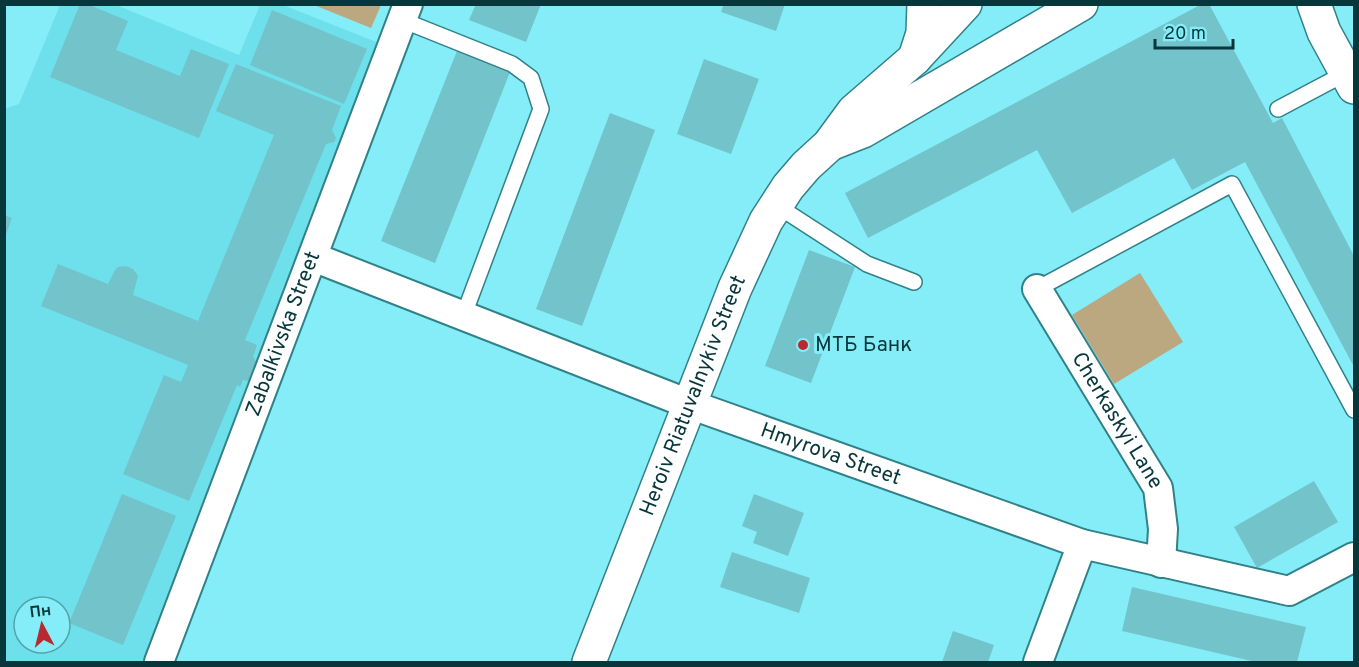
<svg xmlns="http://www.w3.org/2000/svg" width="1359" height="667" viewBox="0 0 1359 667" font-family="Overpass,sans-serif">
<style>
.built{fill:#6de0eb;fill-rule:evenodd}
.green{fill:#bba780}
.building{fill:#72c3ca}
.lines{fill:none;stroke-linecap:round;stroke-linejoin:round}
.service-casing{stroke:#308188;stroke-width:18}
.minor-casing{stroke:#308188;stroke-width:32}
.tertiary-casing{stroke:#308188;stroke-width:36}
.service{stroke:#fff;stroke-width:15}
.minor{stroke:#fff;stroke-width:28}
.tertiary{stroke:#fff;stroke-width:33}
.poi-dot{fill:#ba2932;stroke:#85edf7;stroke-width:2}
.labels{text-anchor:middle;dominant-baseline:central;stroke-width:6;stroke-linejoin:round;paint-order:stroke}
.street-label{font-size:21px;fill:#07373b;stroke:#85edf7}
.poi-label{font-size:21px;fill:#07373b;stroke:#85edf7;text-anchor:start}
</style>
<rect width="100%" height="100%" fill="#85edf7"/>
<path class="built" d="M60,5H116L239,55L260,5H283L379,43L143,662H5L4,109L19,104ZM24,607H60V643H24Z"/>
<g class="green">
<path d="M314,5H381L371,28Z"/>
<path d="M1140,273L1183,342L1114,384L1072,315Z"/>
</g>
<g class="building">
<path d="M80,4H87L128,21L116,50L180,76L191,49L229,64L199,138L50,77Z"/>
<path d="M476,4H541L526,42L469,20Z"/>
<path d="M724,4H785L776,31L721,12Z"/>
<path d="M1202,4H1209L1273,123L1282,118L1354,256V367L1245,162L1192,190L1174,158L1072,213L1037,150L868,238L845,193Z"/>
<path d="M272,10L367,49L344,104L250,65Z"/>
<path d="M457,51L510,72L435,263L381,241Z"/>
<path d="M704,59L759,79L731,154L677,134Z"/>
<path d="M236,64L341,106L332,130L336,138L334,142L326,144L245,340L257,345L253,357L259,366L254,378L248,381L243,380L240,387L237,385L189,501L123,474L164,375L181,382L188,365L41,306L58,264L108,284L115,270L118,267L126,266L133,269L138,276L133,295L198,321L274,135L216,111Z"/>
<path d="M610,113L655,130L582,326L536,309Z"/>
<path d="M4,215L12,218L5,237H4Z"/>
<path d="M809,250L855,267L811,383L765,366Z"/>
<path d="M1314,481L1338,522L1257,568L1234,527Z"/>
<path d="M122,494L176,516L123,645L69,623Z"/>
<path d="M754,494L804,513L788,556L753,543L757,532L742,526Z"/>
<path d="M732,552L810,578L799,613L720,587Z"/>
<path d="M1132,587L1306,627L1297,662H1256L1122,631Z"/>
<path d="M953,631L994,645L988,662H942Z"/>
</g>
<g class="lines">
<g class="service-casing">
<g id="service">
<path d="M402,20L512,64L531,78L541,109L463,317"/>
<path d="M1278,109L1346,73"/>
<path d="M776,205L867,264L914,282"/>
<path d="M1037,289L1232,184L1354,410"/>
</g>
</g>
<g class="minor-casing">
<g id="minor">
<path id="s1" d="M313,257L689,404L1082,544L1289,591L1354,557"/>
<path id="s2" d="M1037,289L1158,488L1163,529L1161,563"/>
<path id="s3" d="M159,662L408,4"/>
<path d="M1038,662L1082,544"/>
</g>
</g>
<g class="tertiary-casing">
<g id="tertiary">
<path d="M1314,4L1324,32L1354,87"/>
<path d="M915,58L923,33L924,4"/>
<path d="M830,144L863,131L1081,4"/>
<path id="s4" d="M589,662L735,288L766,221L788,187L806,166L829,145L854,111L914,59L965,4"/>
</g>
</g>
<use href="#service" class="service"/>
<use href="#minor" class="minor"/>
<use href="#tertiary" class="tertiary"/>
</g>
<circle class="poi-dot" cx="803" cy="345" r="6"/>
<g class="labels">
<g class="street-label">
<text stroke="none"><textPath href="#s3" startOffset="351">Zabalkivska Street</textPath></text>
<text stroke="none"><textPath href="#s4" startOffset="286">Heroiv Riatuvalnykiv Street</textPath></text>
<text stroke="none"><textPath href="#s2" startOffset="154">Cherkaskyi Lane</textPath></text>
<text stroke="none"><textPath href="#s1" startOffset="554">Hmyrova Street</textPath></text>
</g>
<g class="poi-label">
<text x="815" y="345">МТБ Банк</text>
</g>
</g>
<rect width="1359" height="667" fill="none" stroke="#07373b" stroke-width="12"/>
<g transform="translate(42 625) rotate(353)"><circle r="28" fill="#85edf7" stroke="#53a4ac" stroke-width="1.5"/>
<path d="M0-4.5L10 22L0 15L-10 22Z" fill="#ba2932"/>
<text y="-9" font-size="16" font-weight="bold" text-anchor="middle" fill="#07373b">Пн</text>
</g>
<path d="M1155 39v9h78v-9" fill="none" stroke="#07373b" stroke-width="3"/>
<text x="1164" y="39" font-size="18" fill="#07373b" stroke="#85edf7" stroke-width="4.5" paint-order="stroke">20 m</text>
</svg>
